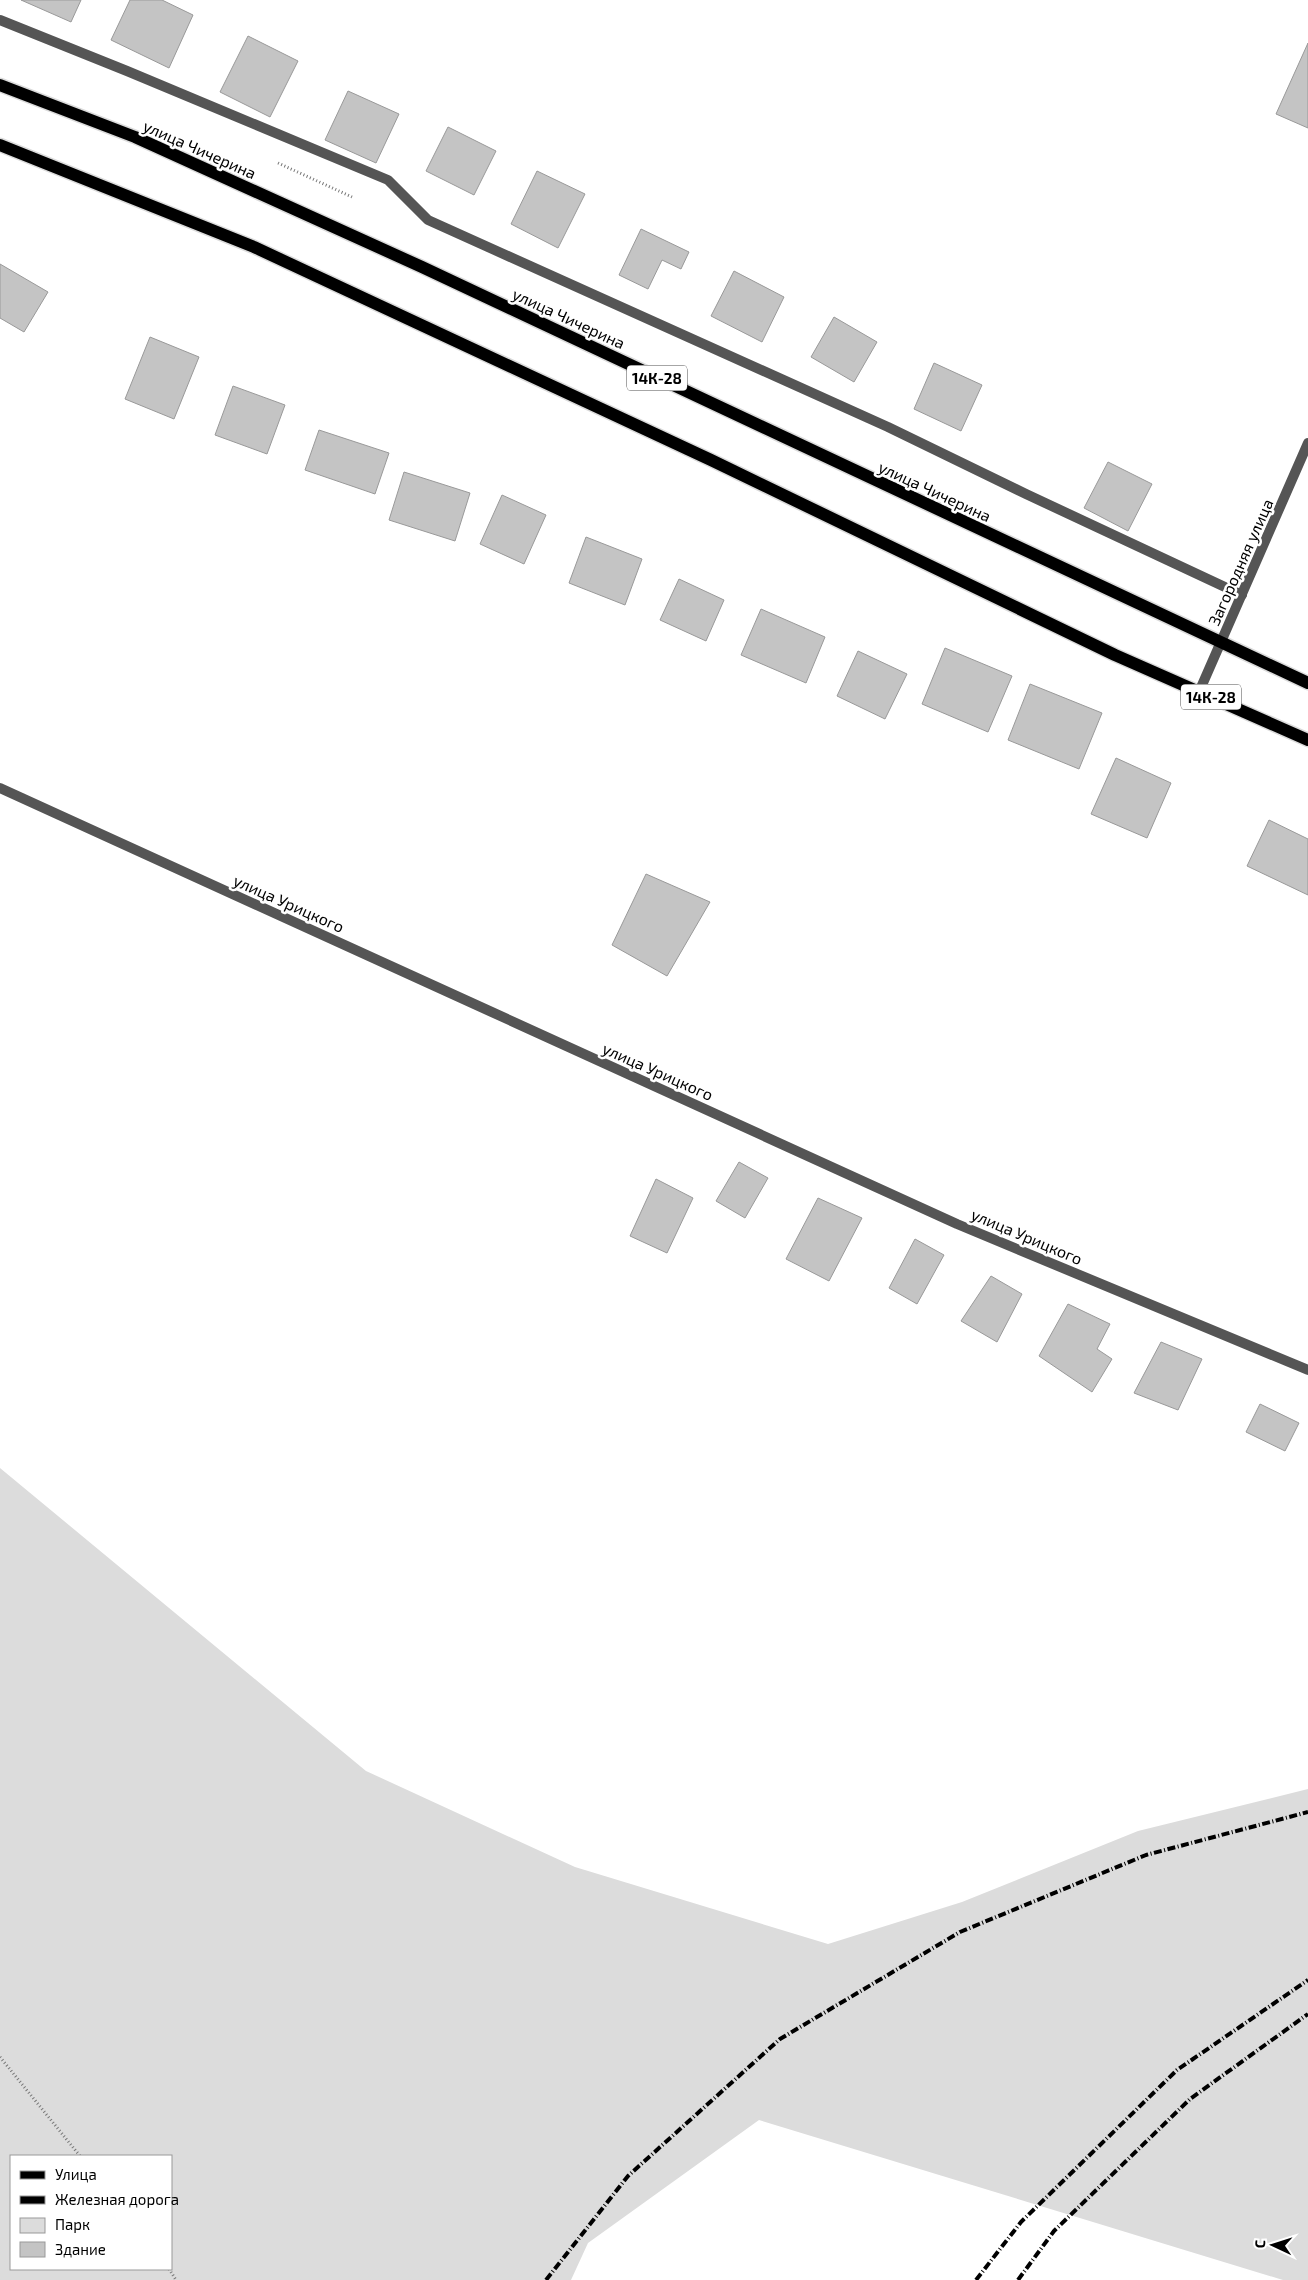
<svg xmlns="http://www.w3.org/2000/svg" width="1308" height="2280" viewBox="0 0 1308 2280" font-family="'Exo 2',sans-serif">
<style>
.green{fill:#dcdcdc;fill-rule:evenodd}
.building{fill:#c4c4c4;stroke:#999}
.lines{fill:none;stroke-linecap:round;stroke-linejoin:round}
.primary-casing{stroke:#dbdbdb;stroke-width:15}
.path{stroke:#777;stroke-width:3;stroke-dasharray:1 2.5;stroke-linecap:butt}
.street{stroke:#555;stroke-width:10}
.primary{stroke:#000;stroke-width:12}
.rail{stroke:#000;stroke-width:4;stroke-dasharray:8 2.5 1 2.5;stroke-linecap:butt}
.labels{text-anchor:middle;dominant-baseline:central;stroke-width:5;stroke-linejoin:round;paint-order:stroke}
.shield{fill:#fff;stroke:#4c4c4c;stroke-width:1}
.shield-label{font-size:15px;font-weight:bold;fill:#000}
.street-label{font-size:16px;fill:#000;stroke:#fff}
</style>
<rect width="100%" height="100%" fill="#fff"/>
<path class="green" d="M0,1468L366,1771L575,1867L828,1944L962,1902L1138,1831L1308,1789V2280H1283L759,2120L588,2243L571,2280H0ZM11,2156H171V2269H11Z"/>
<g class="building">
<path d="M21,0H81L71,22Z"/>
<path d="M130,0H162L193,15L169,68L111,40Z"/>
<path d="M248,36L298,61L270,117L220,92Z"/>
<path d="M1308,43V128L1276,114Z"/>
<path d="M348,91L399,114L376,163L325,140Z"/>
<path d="M448,127L496,151L474,195L426,171Z"/>
<path d="M537,171L585,194L558,248L511,224Z"/>
<path d="M641,229L689,252L681,269L662,260L648,289L619,275Z"/>
<path d="M0,264L48,292L24,332L0,318Z"/>
<path d="M734,271L784,297L762,342L711,316Z"/>
<path d="M834,317L877,342L854,382L811,357Z"/>
<path d="M150,337L199,357L174,419L125,399Z"/>
<path d="M934,363L982,385L961,431L914,409Z"/>
<path d="M233,386L285,405L267,454L215,435Z"/>
<path d="M319,430L389,453L375,494L305,470Z"/>
<path d="M1108,462L1152,484L1128,531L1084,508Z"/>
<path d="M404,472L470,493L455,541L389,520Z"/>
<path d="M502,495L546,515L524,564L480,544Z"/>
<path d="M586,537L642,559L625,605L569,583Z"/>
<path d="M679,579L724,600L706,641L660,620Z"/>
<path d="M761,609L825,637L806,683L741,655Z"/>
<path d="M945,648L1012,676L988,732L922,704Z"/>
<path d="M858,651L907,674L885,719L837,696Z"/>
<path d="M1030,684L1102,713L1079,769L1008,740Z"/>
<path d="M1116,758L1171,783L1147,838L1091,814Z"/>
<path d="M1269,820L1308,839V895L1247,866Z"/>
<path d="M646,874L710,902L667,976L612,945Z"/>
<path d="M739,1162L768,1178L745,1218L716,1201Z"/>
<path d="M656,1179L693,1198L667,1253L630,1236Z"/>
<path d="M818,1198L862,1218L829,1281L786,1259Z"/>
<path d="M915,1239L944,1255L917,1304L889,1288Z"/>
<path d="M991,1276L1022,1294L997,1342L961,1321Z"/>
<path d="M1068,1304L1110,1324L1097,1349L1112,1359L1092,1392L1039,1356Z"/>
<path d="M1161,1342L1202,1359L1178,1410L1134,1393Z"/>
<path d="M1260,1404L1299,1423L1285,1451L1246,1432Z"/>
</g>
<g class="lines">
<g class="primary-casing">
<g id="primary">
<path d="M0,85L135,137L422,267L1308,683"/>
<path d="M0,145L254,247L711,460L1115,655L1308,740"/>
</g>
</g>
<g class="path">
<path d="M278,163L352,197"/>
<path d="M0,2057L80,2156"/>
<path d="M169,2269L176,2280"/>
</g>
<g class="street">
<path d="M0,20L127,71L388,180L428,220L888,427L1026,494L1242,595"/>
<path d="M1199,692L1308,443"/>
<path d="M0,788L957,1224L1308,1370"/>
</g>
<use href="#primary" class="primary"/>
<g class="rail">
<path d="M546,2280L628,2176L780,2039L960,1932L1146,1855L1308,1812"/>
<path d="M976,2280L1021,2222L1177,2070L1308,1980"/>
<path d="M1018,2280L1054,2231L1190,2099L1308,2014"/>
</g>
</g>
<g class="labels">
<g class="shield">
<rect x="627" y="365.5" width="60" height="25" rx="4"/>
<rect x="1181" y="684.5" width="60" height="25" rx="4"/>
</g>
<g class="shield-label">
<text x="657" y="378">14К-28</text>
<text x="1211" y="697">14К-28</text>
</g>
<g class="street-label">
<text transform="translate(200 149) rotate(24)">улица Чичерина</text>
<text transform="translate(569 318) rotate(25)">улица Чичерина</text>
<text transform="translate(935 491) rotate(25)">улица Чичерина</text>
<text transform="translate(1240 562) rotate(-66)">Загородняя улица</text>
<text transform="translate(289 903) rotate(24)">улица Урицкого</text>
<text transform="translate(658 1071) rotate(24)">улица Урицкого</text>
<text transform="translate(1027 1236) rotate(23)">улица Урицкого</text>
</g>
</g>
<rect x="10" y="2155" width="162" height="115" fill="#ffffff" stroke="#999999"/>
<rect x="20" y="2171" width="25" height="8" fill="#000000" stroke="#999999"/>
<text x="55" y="2180" font-size="15" fill="#000000">Улица</text>
<rect x="20" y="2196" width="25" height="8" fill="#000000" stroke="#999999"/>
<text x="55" y="2205" font-size="15" fill="#000000">Железная дорога</text>
<rect x="20" y="2218" width="25" height="15" fill="#dcdcdc" stroke="#999999"/>
<text x="55" y="2230" font-size="15" fill="#000000">Парк</text>
<rect x="20" y="2242" width="25" height="15" fill="#c4c4c4" stroke="#999999"/>
<text x="55" y="2255" font-size="15" fill="#000000">Здание</text>
<g transform="translate(1273 2245) rotate(274)" stroke="#ffffff" stroke-width="4" paint-order="stroke">
<path d="M0-4L9 19L0 12L-9 19Z" fill="#000000"/>
<text y="-8" font-size="14" font-weight="bold" text-anchor="middle" fill="#000000">С</text>
</g>
</svg>
